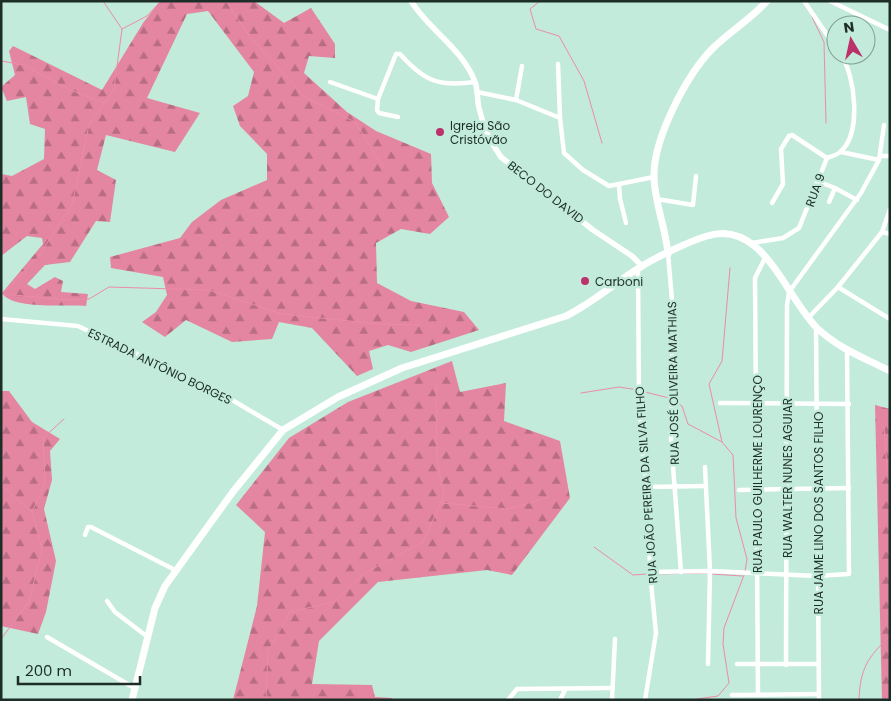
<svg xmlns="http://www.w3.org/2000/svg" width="891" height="701" viewBox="0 0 891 701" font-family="Poppins,sans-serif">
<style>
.forest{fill:url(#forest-firs)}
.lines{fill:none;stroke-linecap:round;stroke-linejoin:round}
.stream{stroke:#ec8ca9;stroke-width:1}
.minor{stroke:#fff;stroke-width:4.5}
.tertiary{stroke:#fff;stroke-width:5.5}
.secondary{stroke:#fff;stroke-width:7}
.poi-dot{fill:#bc3169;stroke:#c2ebdb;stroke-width:2}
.labels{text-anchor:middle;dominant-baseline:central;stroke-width:5;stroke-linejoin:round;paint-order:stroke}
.poi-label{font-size:12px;fill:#1d2d27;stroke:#c2ebdb;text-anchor:start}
.street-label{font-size:12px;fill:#1d2d27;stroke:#c2ebdb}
</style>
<defs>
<pattern id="forest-firs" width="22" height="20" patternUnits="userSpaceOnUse" patternTransform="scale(1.25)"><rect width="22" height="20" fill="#e485a2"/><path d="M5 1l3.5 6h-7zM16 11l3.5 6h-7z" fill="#b86d84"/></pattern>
</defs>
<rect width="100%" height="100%" fill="#c2ebdb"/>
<g class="forest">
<path d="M160,1H254L284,23L311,8L335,44V58L309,56L304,73L347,112L376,131L431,154L432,183L449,217L430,234L401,229L376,243L377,283L411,301L464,312L479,330L411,352L388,345L369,351L373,369L357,376L312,328L279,322L272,339L232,342L186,320L165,337L142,322L156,312L167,295L163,277L111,268L110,257L180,238L192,222L221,200L267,180V154L240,126L233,106L248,96L254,72L208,11L187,14L147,98L200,113L175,152L106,135L97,170L116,180L110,222L96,221L70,262L45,265L27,284L35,289L55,277L63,281L61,292L88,294L86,306C67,304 12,310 2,293L43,244L42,238L27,236L1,256V174L12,176L44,159L45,129L30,124L26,97L7,101L1,87L15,75L9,51L13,46L102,90L143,23Z"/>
<path d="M452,361L460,392L506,383L504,421L560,441L570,498L512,575L487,570L378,582L319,641L312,684L372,685L375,697L392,698V700H233L257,606L265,532L236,505L289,438L348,402Z"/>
<path d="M1,391H9L32,422L60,439L50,451L52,480L44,509L56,561L46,612L38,634L1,626Z"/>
<path d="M875,405L890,409V700H882Z"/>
</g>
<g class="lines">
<g class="stream">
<path d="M103,1L122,29"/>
<path d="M226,1L250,37L305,97L355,122L385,170"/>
<path d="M540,1L530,9L536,29L559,36L584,81L602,143"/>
<path d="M812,17L824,42L826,123"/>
<path d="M1,61L24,65L68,89L104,103"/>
<path d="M730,268L722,361L709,384L722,442L733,455L736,518L747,559L745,571"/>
<path d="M3,294L68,300L89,299L109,287L209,290L282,314L379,324L420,325"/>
<path d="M1,295L38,257L72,205L89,125L114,89L122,29L147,16L161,1"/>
<path d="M641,391L669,398"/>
<path d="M581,393L619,387L638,390"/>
<path d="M674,401L682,406L688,424L722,442"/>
<path d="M884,427L887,469L890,473"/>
<path d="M1,485L32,512L42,549L29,602L1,639"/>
<path d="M442,503L508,509L549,497"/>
<path d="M32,512L45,483L43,438L64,419"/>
<path d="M594,547L633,575L647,574"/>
<path d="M651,574L707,573"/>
<path d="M711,574L742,576"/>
<path d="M266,700L268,652L290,612L333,602L367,572L423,542L444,495L437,459L436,383"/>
<path d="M690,700L718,696L729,683L723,644L724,628L744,575"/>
<path d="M859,700C860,668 868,657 890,636"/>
</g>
<g class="minor">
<path d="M804,1L836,48"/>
<path d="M830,1L890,30"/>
<path d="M558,64L560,118L564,153L583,170L609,186L654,177"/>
<path d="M330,82L378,99"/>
<path d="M477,92L516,100L560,118"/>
<path d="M516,100L522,66"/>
<path d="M398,117L379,113L377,110L378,99L396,54H400C424,81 438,87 475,82"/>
<path d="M841,152L879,160"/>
<path d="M880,156H890"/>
<path d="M817,181L835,188"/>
<path d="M619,185L620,199L626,223"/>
<path d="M657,199L693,205L696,176"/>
<path d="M829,202L835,188L857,200"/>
<path d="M772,203L783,184L781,149L789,136L792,135L827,158"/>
<path d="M882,232L890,234"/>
<path d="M752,243L783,238L799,228L827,158C832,156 838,155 841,151C862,133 855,75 841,55"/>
<path d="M668,254L673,312L671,439L681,572"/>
<path d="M638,269L639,400L649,524L650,572L656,633L645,700"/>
<path d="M838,287L890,319"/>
<path d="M809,317L838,287L882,232L890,209"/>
<path d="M1,319L78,326L222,394L283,430"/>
<path d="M816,328L819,700"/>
<path d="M720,403L849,404"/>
<path d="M705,467L710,571L708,664"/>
<path d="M646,487L705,486"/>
<path d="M739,490L849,488"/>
<path d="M85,535L88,527H91L175,570"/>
<path d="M650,572L710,571L817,576L849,574L847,351"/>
<path d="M107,601L115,612L149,638"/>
<path d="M47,637L136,689"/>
<path d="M737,664H819"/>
<path d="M786,665L787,305L789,292L861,193L879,160L884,125"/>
<path d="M758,694L755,278L766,256"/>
<path d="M732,695L819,694"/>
<path d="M508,700L517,689L612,688"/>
<path d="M560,700L565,690"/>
<path d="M612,700L615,639"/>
</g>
<path class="tertiary" d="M411,1C429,30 463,49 475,82C478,90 477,100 479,108C483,126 490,142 501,157L593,230L632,256L642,266"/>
<g class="secondary">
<path d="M668,254C666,228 654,202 654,175C654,138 686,76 712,49C729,32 751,19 767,1"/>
<path d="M132,700L155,608L165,586L232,493L283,430L338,397L402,368L566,316C594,302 613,284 639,268C654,258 690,241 707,236C763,218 786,298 818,329C840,349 864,358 890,371"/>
</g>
</g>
<g class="poi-dot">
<circle cx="440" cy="132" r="5"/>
<circle cx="585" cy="281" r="5"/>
</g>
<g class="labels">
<g class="poi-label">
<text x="450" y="125">Igreja São<tspan x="450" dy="14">Cristóvão</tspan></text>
<text x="595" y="281">Carboni</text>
</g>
<g class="street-label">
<text transform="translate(815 190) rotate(-70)">RUA 9</text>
<text transform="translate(546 192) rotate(38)">BECO DO DAVID</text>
<text transform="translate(160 366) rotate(26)">ESTRADA ANTÔNIO BORGES</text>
<text transform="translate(673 383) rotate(-91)">RUA JOSÉ OLIVEIRA MATHIAS</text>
<text transform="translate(757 474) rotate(-90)">RUA PAULO GUILHERME LOURENÇO</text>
<text transform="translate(787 478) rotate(-90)">RUA WALTER NUNES AGUIAR</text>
<text transform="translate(646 485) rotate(-94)">RUA JOÃO PEREIRA DA SILVA FILHO</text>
<text transform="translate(818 513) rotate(-90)">RUA JAIME LINO DOS SANTOS FILHO</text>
</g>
</g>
<rect width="891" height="701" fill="none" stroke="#1d2d27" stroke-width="5"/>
<g transform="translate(851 40) rotate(351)"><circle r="24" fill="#c2ebdb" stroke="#809f93"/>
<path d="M0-4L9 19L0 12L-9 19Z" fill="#bc3169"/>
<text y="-8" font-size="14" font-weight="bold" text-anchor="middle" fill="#1d2d27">N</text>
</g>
<path d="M18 676v8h122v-8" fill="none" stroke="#1d2d27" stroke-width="2.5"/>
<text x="25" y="676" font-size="15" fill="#1d2d27" stroke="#c2ebdb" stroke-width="4" paint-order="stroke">200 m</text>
</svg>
